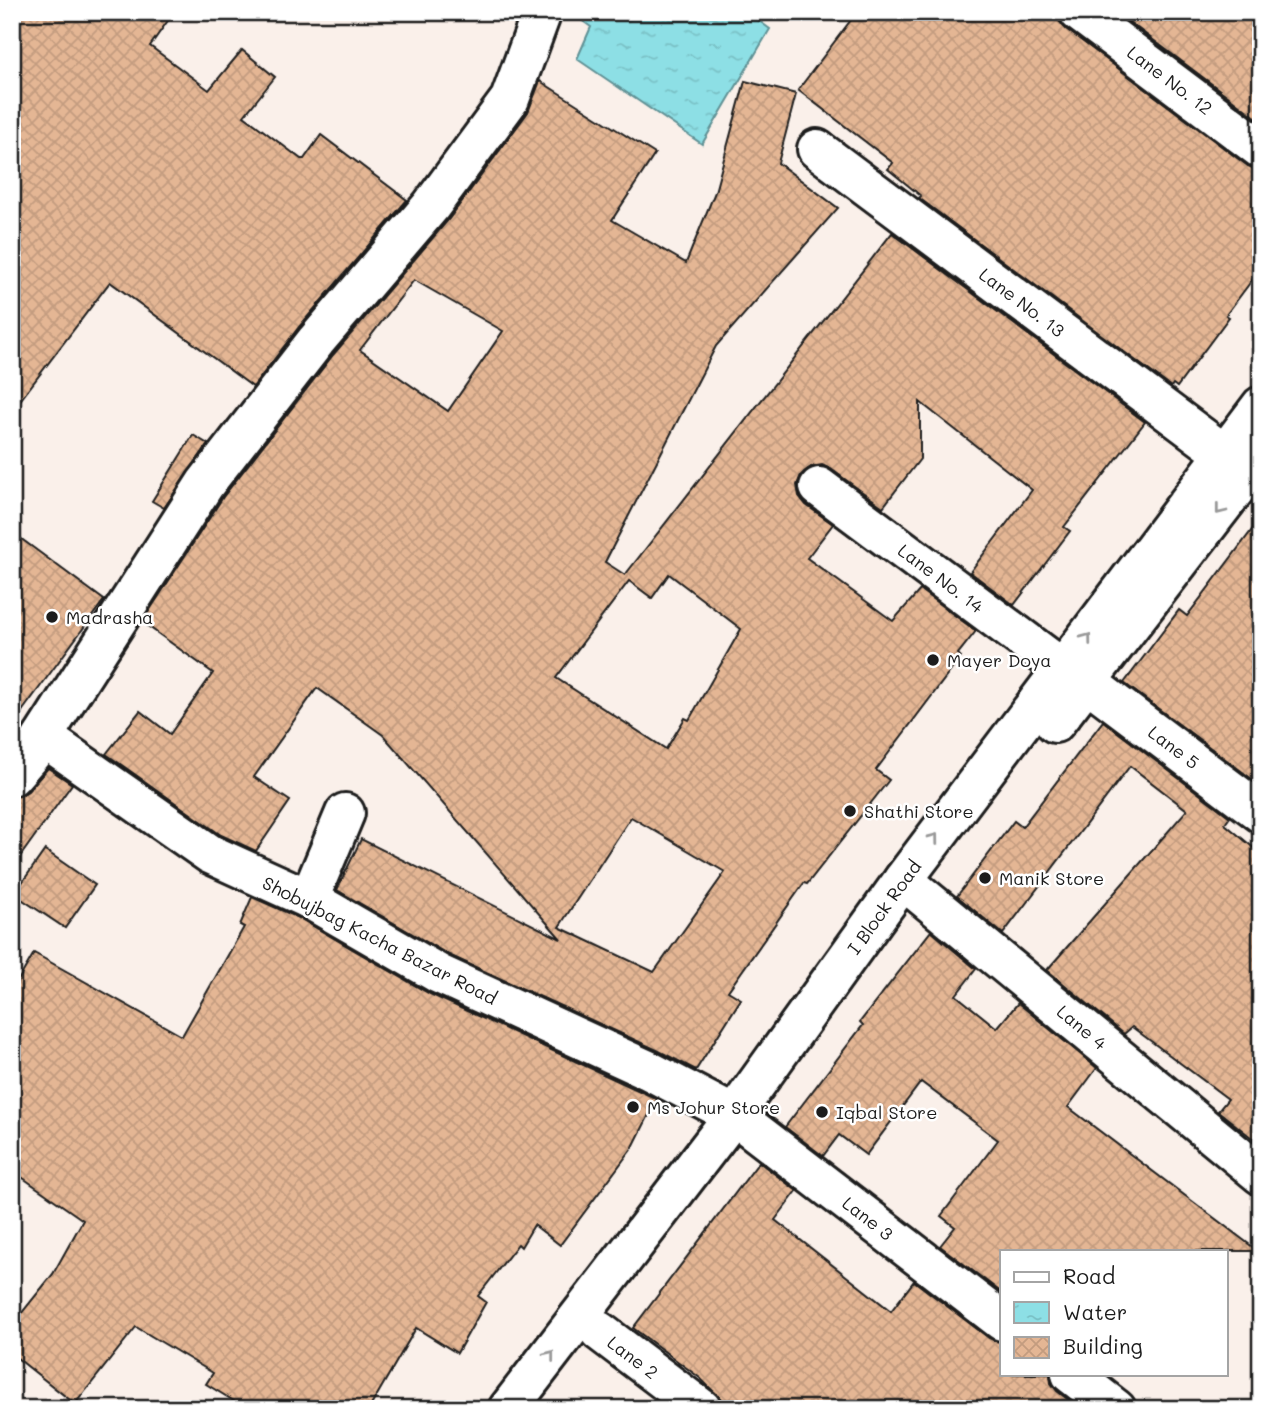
<svg xmlns="http://www.w3.org/2000/svg" width="1273" height="1421" viewBox="0 0 1273 1421" font-family="Mali,sans-serif">
<style>
.water{fill:url(#water-ripples);stroke:#609195;stroke-width:2}
.building{fill:url(#building-cross-hatch);stroke:#1c1c1c;stroke-width:2;fill-rule:evenodd}
.lines{fill:none;stroke-linecap:round;stroke-linejoin:round}
.minor-casing{stroke:#1c1c1c;stroke-width:44}
.tertiary-casing{stroke:#1c1c1c;stroke-width:44}
.minor{stroke:#fff;stroke-width:38}
.tertiary{stroke:#fff;stroke-width:38}
.oneway{stroke:#999}
.poi-dot{fill:#1c1c1c;stroke:#fff;stroke-width:2.5}
.labels{text-anchor:middle;dominant-baseline:central;stroke-width:5;stroke-linejoin:round;paint-order:stroke}
.street-label{font-size:18px;fill:#1c1c1c;stroke:#fff}
.poi-label{font-size:18px;fill:#1c1c1c;stroke:#fff;text-anchor:start}
</style>
<defs>
<pattern id="water-ripples" width="26" height="14" patternUnits="userSpaceOnUse" patternTransform="scale(1.75)"><rect width="26" height="14" fill="#8ddfe5"/><path d="M2 4q2-2 4 0t4 0M15 11q2-2 4 0t4 0" fill="none" stroke="#79bfc4"/></pattern>
<pattern id="building-cross-hatch" width="8" height="8" patternUnits="userSpaceOnUse" patternTransform="scale(1.75)"><rect width="8" height="8" fill="#e4b694"/><path d="M0 0l8 8M0 8l8-8" fill="none" stroke="#c39c7f"/></pattern>
</defs>
<rect width="100%" height="100%" fill="#faf0ea"/>
<filter id="ink" filterUnits="userSpaceOnUse"><feTurbulence type="fractalNoise" baseFrequency=".0143" numOctaves="2"/><feDisplacementMap in="SourceGraphic" scale="14" xChannelSelector="R" yChannelSelector="G"/><feConvolveMatrix kernelMatrix="1 2 1 2 8 2 1 2 1" color-interpolation-filters="sRGB"/></filter>
<g filter="url(#ink)">
<path class="water" d="M570,12H747L770,29L702,144L577,59L591,27Z"/>
<g class="building">
<path d="M12,12H174L150,46L209,90L242,50L275,77L244,116L301,159H304L321,135L407,200L299,327L253,387L110,282L12,411Z"/>
<path d="M857,12H1058L1059,21L1066,29L1248,166L1261,170V268L1226,315L1229,317L1177,387L1173,384L1171,387L919,198L921,196L888,169L893,163L798,90Z"/>
<path d="M1116,12H1261V121Z"/>
<path d="M540,81L655,154L612,220L686,263L715,192L745,81L796,94L778,163L838,208L716,346L605,562L625,575L892,233L1145,422L1064,527L1070,531L1014,605L970,572L1032,490L920,402V459L883,507L831,469L822,465L811,467L801,475L797,485L799,496L806,505L833,524L807,558L893,621L920,590L976,631L958,654L961,657L876,770L889,780L807,884L804,883L728,991L741,999L696,1070L657,1050L449,955L337,890L361,839L561,939L383,735L317,688L254,777L290,801L256,851L221,835L106,754L140,711L170,734L213,673L142,622L223,497L333,355L449,219L528,112ZM414,280L503,331L448,411L360,350ZM669,574L741,629L689,720L685,718L666,749L556,678L629,581L652,598ZM631,817L725,872L654,972L559,927Z"/>
<path d="M193,435L208,444L164,508L152,501Z"/>
<path d="M1261,518V776L1256,782L1124,683L1179,610L1187,616Z"/>
<path d="M12,532L104,600L12,725Z"/>
<path d="M1103,721L1230,817L1225,824L1261,854V1145L1218,1111L1228,1099L1132,1027L1124,1034L1047,970L1187,810L1130,766L1003,934L957,896L1014,821L1022,827Z"/>
<path d="M48,768L72,784L12,868V797L20,796L28,791Z"/>
<path d="M45,850L95,885L65,928L14,894Z"/>
<path d="M252,897L299,918L430,994L657,1099L633,1147L560,1245L534,1225L521,1247L518,1244L478,1296L486,1302L457,1353L416,1328L369,1409H247L206,1384L213,1373L136,1327L75,1404L12,1354V1325L53,1274L83,1220L13,1171L12,991L34,953L182,1036L244,927L240,925Z"/>
<path d="M931,931L976,969L956,995L997,1028L1018,1003L1097,1068L1068,1107L1258,1251H1002V1293L940,1246L955,1227L941,1216L998,1140L921,1082L866,1155L839,1135L823,1156L785,1127L863,1025L860,1022Z"/>
<path d="M759,1162L797,1191L775,1220L891,1311L914,1281L989,1338L1002,1342V1374H1050L1051,1383L1057,1391L1080,1409H735L719,1397L700,1378L633,1328Z"/>
</g>
<g class="lines">
<g class="minor-casing">
<g id="minor">
<path d="M1079,12L1261,149"/>
<path d="M817,149L1250,473"/>
<path d="M819,487L1063,669"/>
<path d="M1087,682L1261,813"/>
<path d="M43,737L210,854L309,899L439,974L648,1070L734,1115L1002,1321"/>
<path d="M12,776L33,752L205,484L316,341L431,206L510,99L542,12"/>
<path d="M903,880L1261,1175"/>
<path d="M309,899L345,813"/>
<path d="M599,1331L702,1409"/>
<path d="M1071,1374L1116,1409"/>
</g>
</g>
<g class="tertiary-casing">
<g id="tertiary">
<path d="M1055,723L1261,456"/>
<path d="M508,1409L734,1115L903,880L1261,406"/>
</g>
</g>
<use href="#minor" class="minor"/>
<use href="#tertiary" class="tertiary"/>
</g>
<defs><path id="oneway-chevron" d="M-2-3.5L2.5 0L-2 3.5" fill="none" stroke-width="1.6" stroke-linecap="round" stroke-linejoin="round" transform="scale(1.75)"/></defs>
<g class="oneway">
<use href="#oneway-chevron" transform="translate(1220 510) rotate(128)"/>
<use href="#oneway-chevron" transform="translate(1087 638) rotate(-53)"/>
<use href="#oneway-chevron" transform="translate(934 838) rotate(-53)"/>
<use href="#oneway-chevron" transform="translate(550 1355) rotate(-52)"/>
</g>
</g>
<g class="poi-dot">
<circle cx="52" cy="617" r="7"/>
<circle cx="933" cy="660" r="7"/>
<circle cx="850" cy="811" r="7"/>
<circle cx="985" cy="878" r="7"/>
<circle cx="633" cy="1107" r="7"/>
<circle cx="822" cy="1112" r="7"/>
</g>
<g class="labels">
<g class="street-label">
<text transform="translate(1170 80) rotate(37)">Lane No. 12</text>
<text transform="translate(1022 302) rotate(37)">Lane No. 13</text>
<text transform="translate(941 578) rotate(37)">Lane No. 14</text>
<text transform="translate(1174 747) rotate(37)">Lane 5</text>
<text transform="translate(884 907) rotate(-54)">I Block Road</text>
<text transform="translate(380 940) rotate(27)">Shobujbag Kacha Bazar Road</text>
<text transform="translate(1082 1027) rotate(40)">Lane 4</text>
<text transform="translate(868 1218) rotate(38)">Lane 3</text>
<text transform="translate(633 1357) rotate(37)">Lane 2</text>
</g>
<g class="poi-label">
<text x="66" y="617">Madrasha</text>
<text x="947" y="660">Mayer Doya</text>
<text x="864" y="811">Shathi Store</text>
<text x="999" y="878">Manik Store</text>
<text x="647" y="1107">Ms Johur Store</text>
<text x="836" y="1112">Iqbal Store</text>
</g>
</g>
<rect width="1273" height="1421" fill="none" stroke="#fff" stroke-width="42"/>
<rect x="21" y="21" width="1231" height="1379" fill="none" stroke="#1c1c1c" stroke-width="2.5" filter="url(#ink)"/>
<rect x="1000" y="1250" width="228" height="126" fill="#ffffff" stroke="#a4a4a4" stroke-width="2"/>
<rect x="1014" y="1272" width="35" height="10" fill="#ffffff" stroke="#a4a4a4" stroke-width="2"/>
<text x="1063" y="1284" font-size="21" fill="#1c1c1c">Road</text>
<rect x="1014" y="1302" width="35" height="21" fill="url(#water-ripples)" stroke="#a4a4a4" stroke-width="2"/>
<text x="1063" y="1320" font-size="21" fill="#1c1c1c">Water</text>
<rect x="1014" y="1337" width="35" height="21" fill="url(#building-cross-hatch)" stroke="#a4a4a4" stroke-width="2"/>
<text x="1063" y="1354" font-size="21" fill="#1c1c1c">Building</text>
</svg>
